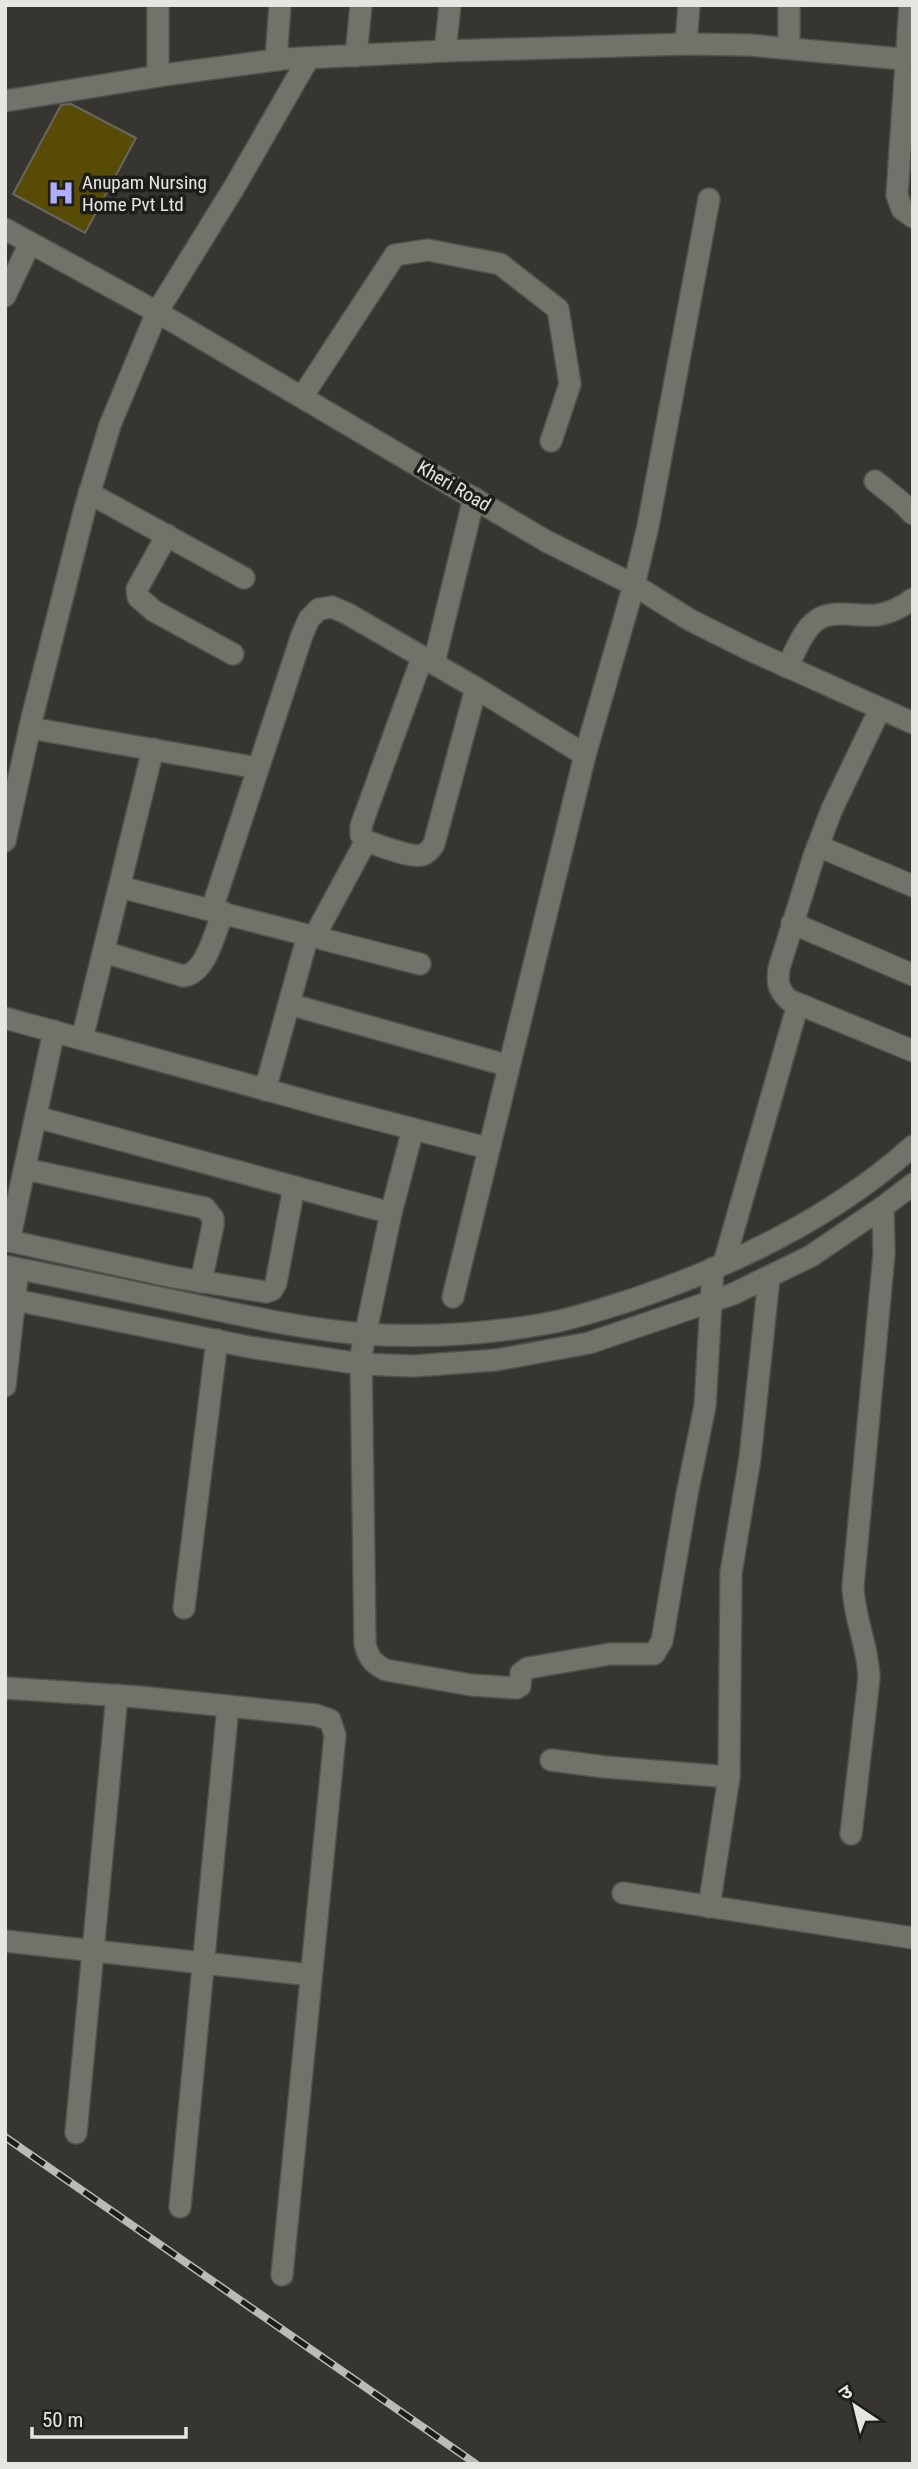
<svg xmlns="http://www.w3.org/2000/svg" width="918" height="2469" viewBox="0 0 918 2469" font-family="'Roboto Condensed','Noto Sans Devanagari',sans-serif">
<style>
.building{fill:#584b05;stroke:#686761;stroke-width:2}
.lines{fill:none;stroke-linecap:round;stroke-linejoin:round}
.minor-casing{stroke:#52514c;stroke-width:24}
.minor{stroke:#72716a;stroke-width:21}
.rail-casing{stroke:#bbbab6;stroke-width:8}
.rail{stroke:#1d1d1a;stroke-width:5;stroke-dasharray:16;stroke-linecap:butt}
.labels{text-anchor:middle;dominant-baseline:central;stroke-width:7;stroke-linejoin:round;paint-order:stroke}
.poi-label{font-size:19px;fill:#e5e5e1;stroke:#1d1d1a;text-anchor:start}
.street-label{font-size:19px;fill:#e5e5e1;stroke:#1d1d1a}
</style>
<rect width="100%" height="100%" fill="#363530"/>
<path class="building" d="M71,104L136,138L85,233L13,194L61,105Z"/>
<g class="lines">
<g class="minor-casing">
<g id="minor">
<path d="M158,5V76"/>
<path d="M789,5V48"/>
<path d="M910,5L897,195L902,209L913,217"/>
<path d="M686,44L689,5"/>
<path d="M445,51L450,5"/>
<path d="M356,56L361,5"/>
<path d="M276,60L280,5"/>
<path d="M5,101L171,74L283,59L445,51L686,44L749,45L913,60"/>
<path d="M5,229L157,312L546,541L634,585L690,620L752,651L913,723"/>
<path d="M5,296L30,243"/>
<path d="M302,397L395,255L428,250L500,264L558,309L570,384L551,441"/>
<path d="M875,481L900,501L913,514"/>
<path d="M89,493L244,578"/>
<path d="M167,535L137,589L138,597L154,611L233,654"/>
<path d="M422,658L361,826V835L366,841C379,845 409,858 422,855C428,853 431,849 434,844L476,688"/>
<path d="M434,663L474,498"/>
<path d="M787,667C795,653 803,629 817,620C832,609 859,617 877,615C891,613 902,607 913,599"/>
<path d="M880,709L832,809L814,856L779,968C777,982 778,990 789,1000L913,1051"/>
<path d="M30,728L258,768"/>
<path d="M5,841L32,718L85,508L110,425L157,312L235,186L308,59"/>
<path d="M818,846L913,886"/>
<path d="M120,887L420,964"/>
<path d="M212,909L302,635L309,619L319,609L332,607L348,614L476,688L585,755"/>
<path d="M792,923L913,975"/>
<path d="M314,937L366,841"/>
<path d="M104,952L183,976C206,974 215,932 223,912"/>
<path d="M289,1004L509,1066"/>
<path d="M5,1018L329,1107L487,1148"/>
<path d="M82,1039L153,749"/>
<path d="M265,1090L308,935"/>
<path d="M36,1117L391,1213"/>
<path d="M413,1129L391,1213L361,1355L365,1644C368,1657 373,1664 386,1670L471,1685L516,1688L520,1686L521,1673L528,1668L610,1654H654L662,1641L687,1494L705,1406L713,1268"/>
<path d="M25,1169L205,1208L213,1218V1225L201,1282"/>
<path d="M5,1240L173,1277L266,1292L272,1290L276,1283L294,1187"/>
<path d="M9,1241L54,1031"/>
<path d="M724,1263L798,1004"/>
<path d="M5,1266C71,1279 137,1293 203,1307C256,1318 310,1330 364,1334C423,1338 486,1334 544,1324C574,1319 602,1309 631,1300C732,1266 833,1218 913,1146"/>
<path d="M453,1297L585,755L634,585L648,526L709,199"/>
<path d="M5,1298L249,1347L361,1364L413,1366L496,1360L589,1343L733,1294L811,1256L883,1207L913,1184"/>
<path d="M5,1386L18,1269"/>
<path d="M184,1608L217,1340"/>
<path d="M5,1688L139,1697L316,1715L330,1720L335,1735L282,2275"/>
<path d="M551,1760L605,1767L729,1777"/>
<path d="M851,1834L869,1678C868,1645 854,1619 853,1586L884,1254L883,1207"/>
<path d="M623,1893L913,1938"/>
<path d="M709,1907L729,1777L731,1573L750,1458L769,1278"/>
<path d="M5,1941L311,1975"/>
<path d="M76,2133L117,1695"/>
<path d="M180,2207L228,1706"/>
</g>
</g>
<use href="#minor" class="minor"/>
<g class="rail-casing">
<path id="rail" d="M5,2137L476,2464"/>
</g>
<use href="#rail" class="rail"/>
</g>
<defs>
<g id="hospital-bare" transform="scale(2.1)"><path d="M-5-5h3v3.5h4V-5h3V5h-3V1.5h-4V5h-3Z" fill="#b0adfa" stroke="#1d1d1a" stroke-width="2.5" paint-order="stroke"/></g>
</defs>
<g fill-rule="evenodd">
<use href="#hospital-bare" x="61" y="193"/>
</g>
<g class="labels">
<g class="poi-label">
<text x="82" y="182">Anupam Nursing<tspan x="82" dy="22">Home Pvt Ltd</tspan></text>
</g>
<g class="street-label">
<text transform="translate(454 486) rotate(30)">Kheri Road</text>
</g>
</g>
<rect width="918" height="2469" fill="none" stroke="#e5e5e1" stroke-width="14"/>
<g transform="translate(855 2406) rotate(325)" stroke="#1d1d1a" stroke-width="5" paint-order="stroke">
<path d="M0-5L12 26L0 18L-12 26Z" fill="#e5e5e1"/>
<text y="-10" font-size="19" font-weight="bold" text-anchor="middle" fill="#e5e5e1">उ</text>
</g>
<path d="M32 2427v10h154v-10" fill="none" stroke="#e5e5e1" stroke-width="3.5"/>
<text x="42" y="2427" font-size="21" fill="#e5e5e1" stroke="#1d1d1a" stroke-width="5" paint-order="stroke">50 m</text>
</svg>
